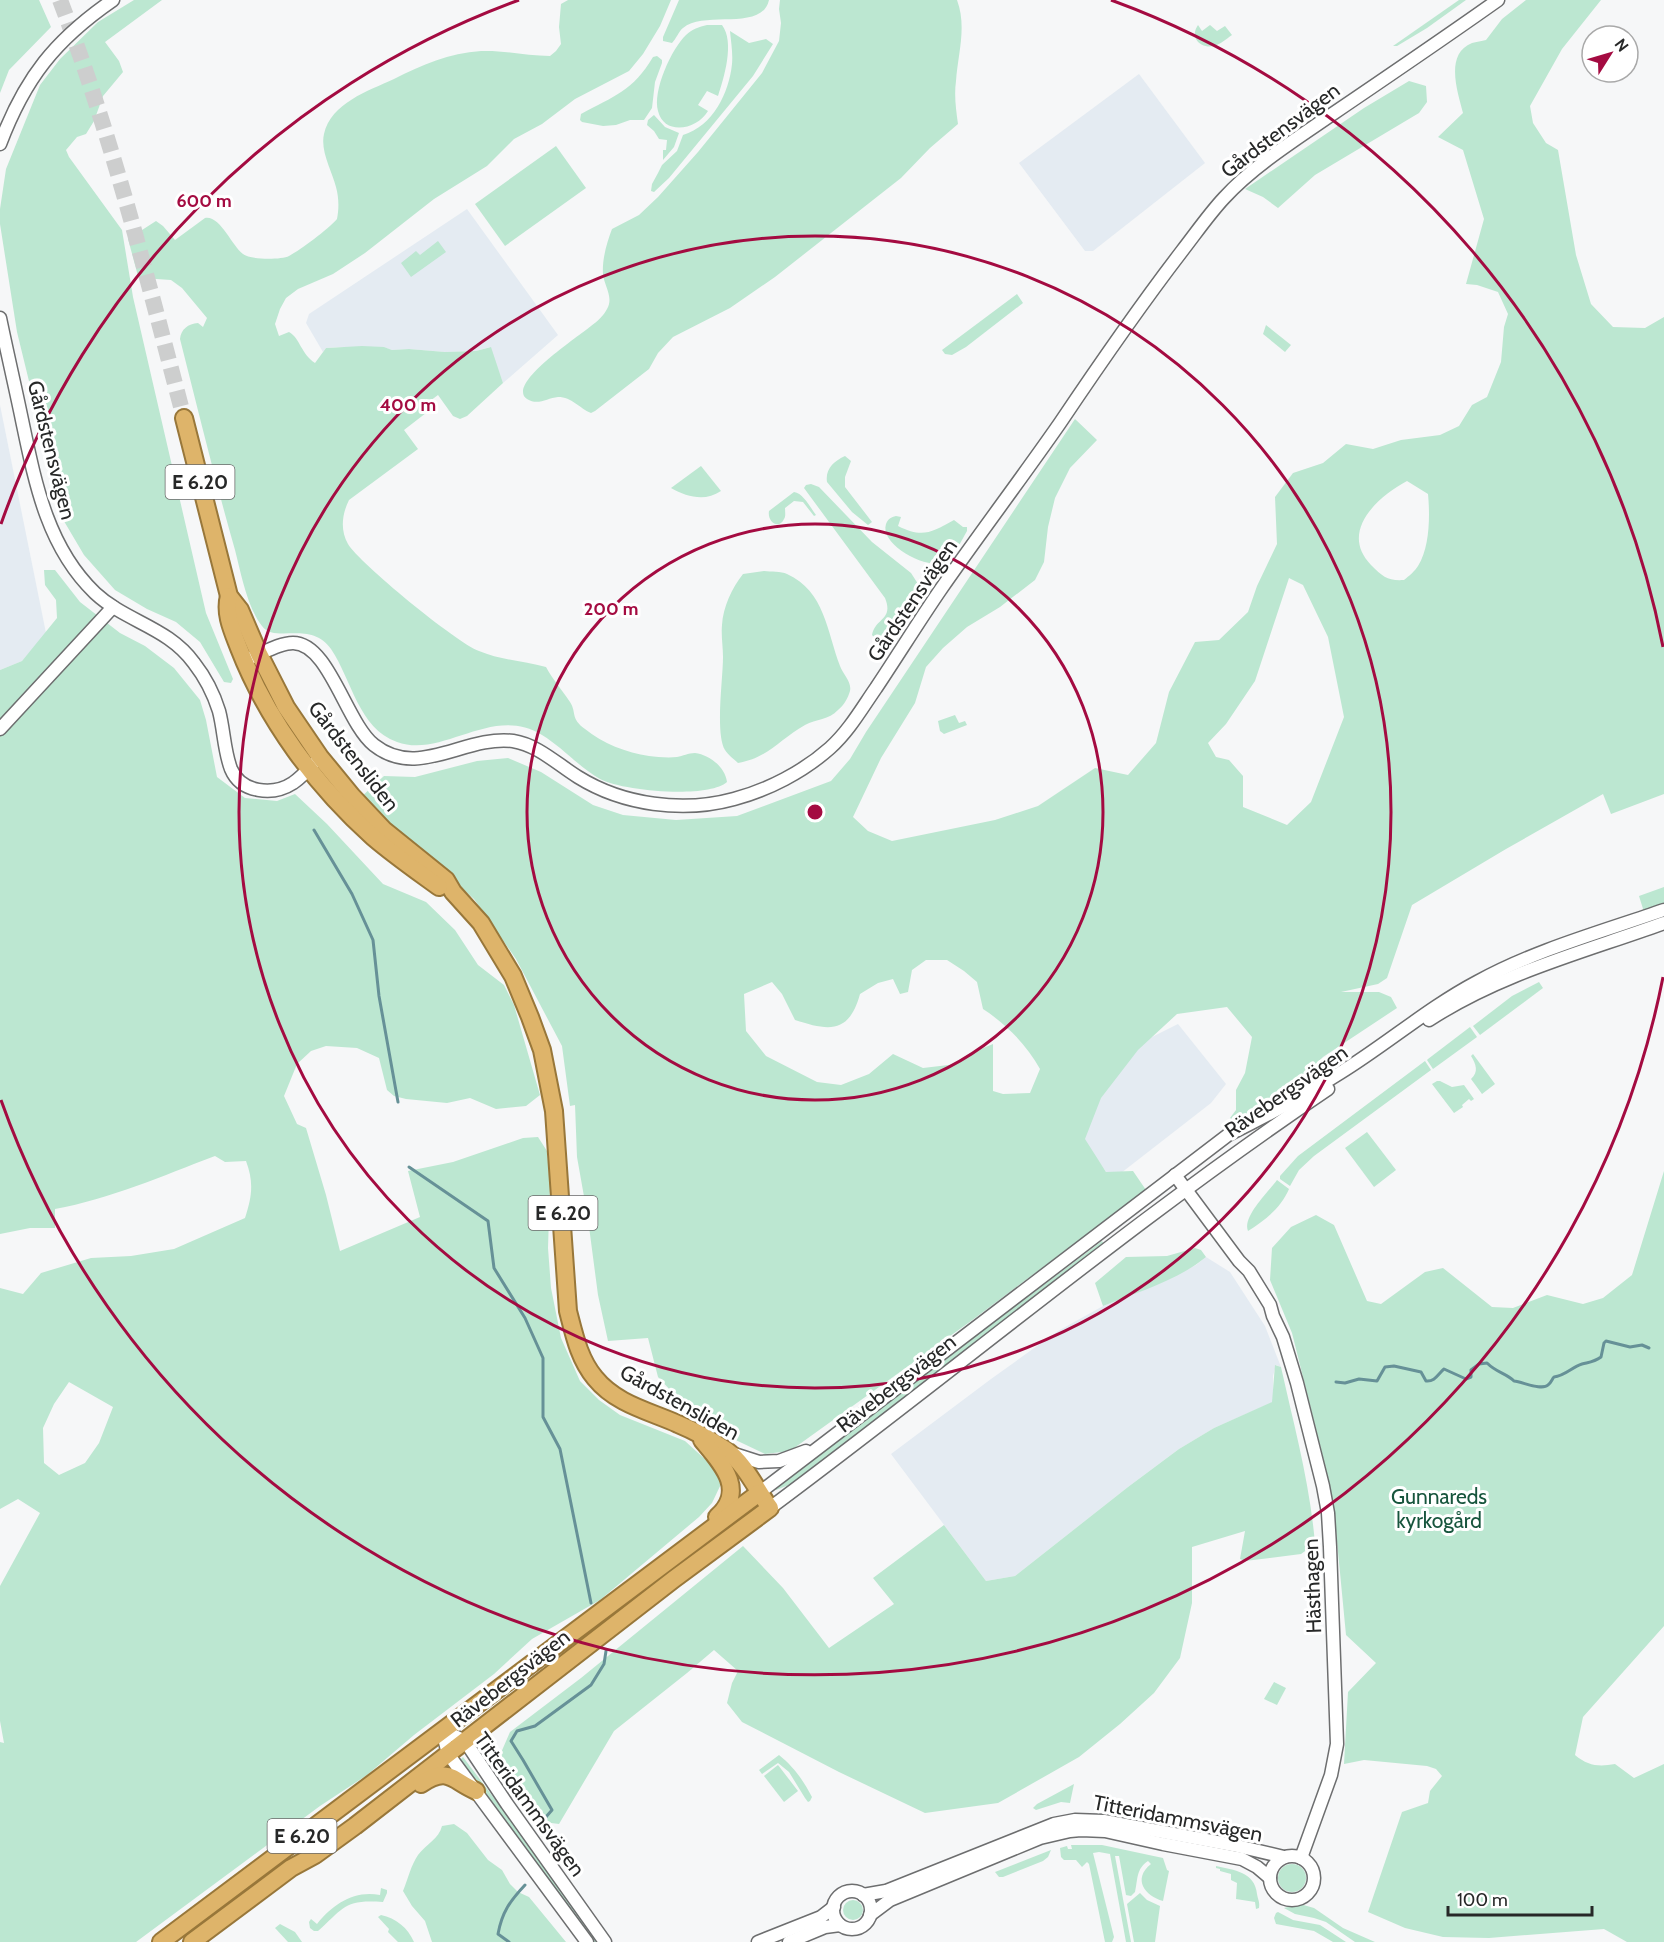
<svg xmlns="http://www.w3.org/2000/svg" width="1664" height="1942" viewBox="0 0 1664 1942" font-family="Cabin,sans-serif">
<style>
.built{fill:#e4ebf2}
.green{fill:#bce7d1;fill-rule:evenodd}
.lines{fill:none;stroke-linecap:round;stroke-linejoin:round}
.stream{stroke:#669197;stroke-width:3}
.trunk-tunnel{stroke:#cdcece;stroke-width:16;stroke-dasharray:16 8;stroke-linecap:butt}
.tertiary-casing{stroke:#6d6e6f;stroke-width:15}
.trunk-casing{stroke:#98773a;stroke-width:20}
.tertiary{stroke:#fff;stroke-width:12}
.trunk{stroke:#deb46a;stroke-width:16}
.ring{fill:none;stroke:#a40b41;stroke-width:3}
.labels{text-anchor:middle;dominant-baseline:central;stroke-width:6;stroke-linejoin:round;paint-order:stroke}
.shield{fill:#fff;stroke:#686868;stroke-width:1.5}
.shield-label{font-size:20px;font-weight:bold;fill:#272828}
.street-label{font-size:21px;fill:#272828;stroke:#fff}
.park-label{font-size:21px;fill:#17553d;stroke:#fff}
.centre{fill:#a40b41;stroke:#fff;stroke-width:3}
.ring-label{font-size:18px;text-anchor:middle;font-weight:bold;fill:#a40b41;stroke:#fff;stroke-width:6;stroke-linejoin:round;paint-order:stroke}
</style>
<rect width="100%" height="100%" fill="#f6f7f8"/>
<g class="built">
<path d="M1139,74L1205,163L1093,251H1085L1019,163Z"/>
<path d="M467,209L558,335L503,383L490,347L476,351L445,352L409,349L392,350L383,347H337L326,348L323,352L306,323L309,314Z"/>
<path d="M0,405L46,633L22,661L0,670Z"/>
<path d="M1178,1024L1226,1084L1211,1103L1112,1180L1082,1138L1103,1091L1138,1044Z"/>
<path d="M1206,1257L1230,1272L1265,1326L1281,1367L1276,1365L1273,1376V1402L1214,1428L1179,1449L1128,1487L1015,1576L986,1581L891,1454L991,1379L1058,1331L1103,1306L1161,1282L1196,1265Z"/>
</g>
<g class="green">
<path d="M0,0H39L51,27L9,70L0,93Z"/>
<path d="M134,0H162L105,42L119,61L123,72L103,96L94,121L86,134L77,137L66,150L69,157L122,230L133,297L206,613L233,679L231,683L224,682L200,642L176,622L147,609L115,590L84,555L58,511L47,455L17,332L0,224V209L6,169L40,85L60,59L98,22Z"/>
<path d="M568,0H671L660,26L643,54L629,71L575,99L542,124L514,139L487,166L434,199L365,253L333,274L298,289L286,298L280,309L275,324L279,336L289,332C300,338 301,354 315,363L326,348L362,346L384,347L392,350L409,349L445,352L476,351L491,347L503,383L467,416L460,419L453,416L438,395L430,401L426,413L404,430L418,449L349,500C342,514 340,530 348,544C359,563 457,643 479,651C500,660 524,661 546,667C553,680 562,690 570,702C577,713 570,718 585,729C602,743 627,753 649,756C657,757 668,758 677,757C683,756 688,753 695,753C710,755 725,767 727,782C708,799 622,791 600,779C579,767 562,747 542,735C492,704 443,759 397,742C358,728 352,680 331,649C310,620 275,644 262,626C247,607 241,573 235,550C215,480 198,410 180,339C181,329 188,324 198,323L203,327L207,318L182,288L171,280L142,278L138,276L128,239L156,221L163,226L175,240L205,218C220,215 232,246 243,254C250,260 281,260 289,256C302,249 327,230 337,219C339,209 339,198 336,187C332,171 320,151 324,134C331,103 368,91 394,79C422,65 449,53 481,51C504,50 527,56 550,56L556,51L561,44L559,27L561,4Z"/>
<path d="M679,0H769C762,32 705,10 683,28C679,31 676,39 672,43L663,41V37Z"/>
<path d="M780,0H957C967,27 958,53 956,81C954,95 956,110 958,124L930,148L901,178L775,277L730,308L673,337L658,353L649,369L595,411L591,413C579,408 572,397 558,397C547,398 538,406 527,399C505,384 581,335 591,326C597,322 604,315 607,309C614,297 604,286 603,274C602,259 607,242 612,229L639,215L658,197L698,152L762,73L779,41L781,23L779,9Z"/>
<path d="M1459,0H1466L1427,28L1397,46H1393Z"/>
<path d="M1526,0H1601L1562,49L1530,106L1533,123L1546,143L1558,150L1576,255L1591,304L1613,327L1645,328L1664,317V794L1611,814L1603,794L1506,849L1412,905L1387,978L1378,984L1341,992H1379L1391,997L1397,1008L1323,1057L1273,1106L1249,1115L1236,1125L1230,1118L1236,1110V1090L1245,1073L1252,1037L1227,1007L1177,1014L1138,1050L1101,1098L1085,1139L1106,1172L1133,1171L1146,1190L971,1321L790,1451L765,1454L702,1424L658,1377L648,1338L608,1341L598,1295L588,1219L577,1157L575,1105L570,1106L562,1046L516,959L474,899L360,798L384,776L415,777L477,761L508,758L541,772L593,805L623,815L676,820L737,816L831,781L850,759L866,732L1075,419L1097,440L1070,468L1055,498L1048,527L1044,562L1035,580L1000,607L967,627L943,648L926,667L915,703L881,758L853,817L868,831L892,841L995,820L1038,806L1095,768L1128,775L1156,743L1169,692L1195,642L1219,640L1248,612L1257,586L1277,544L1275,497L1293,473L1323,463L1346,444L1373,449L1401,440L1440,435L1459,426L1472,405L1487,397L1501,362L1504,327L1508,314L1498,292L1477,285L1466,284L1484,219L1463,150L1438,137L1463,113C1458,93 1444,54 1472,43C1476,42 1482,41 1486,40L1502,19ZM1407,481L1428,494C1430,515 1430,547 1418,566C1415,571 1409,576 1404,580C1388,581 1383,577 1371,565C1339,532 1377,497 1407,481ZM1289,578L1303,585L1328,637L1344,717L1311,802L1287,825L1243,807V776L1229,760L1216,757L1208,743L1226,724L1255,681ZM926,960H947L964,971L977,982L983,1009C1006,1024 1027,1045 1040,1069L1030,1093L1003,1094L993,1091V1044L976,1051L957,1064L923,1068L893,1054L869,1074L841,1085L817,1082L766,1056L746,1031L744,994L772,982L782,994L795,1020C829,1031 849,1034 860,994L878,983L893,979L900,994L908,992L912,970Z"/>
<path d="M707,25H722C735,42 724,78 718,96L707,91L698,105L708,111C697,130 664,136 658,111C652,91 672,48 686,35C692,29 699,27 707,25Z"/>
<path d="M1198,25L1202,31L1210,25L1217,31L1225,26L1232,35C1226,39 1221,44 1214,46C1201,49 1189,38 1198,25Z"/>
<path d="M730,31L749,43L766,39L773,44L753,76L669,178L654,192L651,191L652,184L658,173L662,165L677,151L683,135C713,126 729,93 732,64C733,53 731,42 730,31Z"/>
<path d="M657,56L662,60V63L655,82L652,108L644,120H630L616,125L603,126L582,122L580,120L581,114C614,96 633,91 653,57Z"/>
<path d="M1409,81L1426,86L1427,102L1419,113L1315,175L1278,208L1263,197L1245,189L1364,108Z"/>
<path d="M654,115L665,127L679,133L674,147L663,160V150H666L667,140L659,139L654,131L647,125L648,120Z"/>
<path d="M556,146L586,188L505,246L475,204Z"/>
<path d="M438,241L446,252L411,277L401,263L416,251L420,255Z"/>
<path d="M1017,294L1023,303L966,347L952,355L945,354L942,350Z"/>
<path d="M1266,325L1291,345L1285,352L1263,334Z"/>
<path d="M845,456L851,461L845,477V487L872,522L868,525L852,512L827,482C825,469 834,461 845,456Z"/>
<path d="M701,466L721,491C705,502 687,497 671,488Z"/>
<path d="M811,484L819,487L872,542L911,573L920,587L919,603L886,650L872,635C875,618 894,620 885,598L804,488L806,485Z"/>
<path d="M794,492C803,493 810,507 816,515L814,516L803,502L794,501L785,508C785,512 786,516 784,519C779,530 767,522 769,511Z"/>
<path d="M896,516L901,517L898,526C922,538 931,533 954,520L963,527H967V531C961,541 955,556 945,562C929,571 879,545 886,524C888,519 891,517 896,516Z"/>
<path d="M44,570H55L80,602L120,633L145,646L174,668L200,700L206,720L217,777L245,798L277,801L295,794L327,824L383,884L426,902L455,930L478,965L504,985L514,1005L540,1095L526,1106L496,1109L470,1098L447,1103L406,1099L394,1096L387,1090L379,1058L357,1048L326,1046L311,1051L297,1064L284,1096L297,1124L306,1128L326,1195L340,1251L420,1217L408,1171L453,1162L523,1138L538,1137L547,1151L550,1186L548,1248L551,1288L561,1338L580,1381L599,1400L620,1415L685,1441L707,1461L722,1482L712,1503L699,1517L600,1600L532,1639L494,1674L414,1735L367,1775L320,1806L136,1942H0V1742L4,1743L0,1721V1586L40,1513L18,1499L0,1509V1288L23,1294L41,1273L91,1258L131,1256L174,1249L245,1218C252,1197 254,1182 246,1161L225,1162L215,1156C162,1176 110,1199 55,1209V1228H30L0,1234V670L22,661L57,618L56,600L45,585ZM69,1382L113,1407L99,1443L85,1463L59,1475L44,1463L43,1428L54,1404Z"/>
<path d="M764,571C771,572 781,571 787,574C825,591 827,632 840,666C843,674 852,682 850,691C848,698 844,705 838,710C829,720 816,719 805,725C780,739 768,758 738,763C734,759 728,755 725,750C715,733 723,679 723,657C723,647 721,635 722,625C723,607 732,588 743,574Z"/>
<path d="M955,715L959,723L965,721L967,725L944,734L940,731L938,721Z"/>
<path d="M1664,887V906L1644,912L1639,896Z"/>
<path d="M1539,982L1543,988L1480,1035L1473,1026L1512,996Z"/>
<path d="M1470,1027L1477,1037L1433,1069L1427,1060L1428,1059Z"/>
<path d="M1473,1054L1495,1084L1482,1094L1471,1079C1479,1072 1476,1064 1471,1056Z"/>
<path d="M1425,1061L1431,1070L1314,1156L1299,1170L1290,1186L1280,1179V1176L1298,1156Z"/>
<path d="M1437,1081H1440L1452,1087L1464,1085L1474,1099L1471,1101L1469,1099L1462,1105L1463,1107L1454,1113L1432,1084Z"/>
<path d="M1367,1132L1396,1170L1374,1187L1345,1148Z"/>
<path d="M1664,1171V1626L1583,1717L1575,1755C1588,1766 1599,1767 1615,1764L1634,1778L1664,1764V1942H1627L1604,1929L1489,1938L1443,1937L1405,1928L1368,1912L1402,1812L1428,1803L1430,1791L1442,1776L1436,1769L1427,1766L1364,1760L1344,1764L1348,1692L1376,1663L1346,1635L1336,1531L1329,1481L1292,1333L1270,1280L1272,1248L1291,1227L1316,1215L1334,1225L1367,1301L1381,1304L1425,1272L1443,1268L1492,1307L1513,1308L1547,1295L1583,1304L1603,1298L1632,1275Z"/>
<path d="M1277,1180L1289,1189C1281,1208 1265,1220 1248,1231C1242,1217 1268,1192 1277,1180Z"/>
<path d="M1102,1241L1104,1244L1048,1291L789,1485L776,1490V1487L822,1452Z"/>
<path d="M1195,1248L1201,1250L1206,1257C1177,1281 1137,1292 1103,1306L1095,1283L1126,1257L1167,1256Z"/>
<path d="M1275,1365L1281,1367C1294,1426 1310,1483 1315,1544L1301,1554L1245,1561L1240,1559L1245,1531L1192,1547V1603L1180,1658L1154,1693L1120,1724L1079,1757L998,1803L925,1813L839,1772L742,1722L727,1703L732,1683L738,1671L714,1650L687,1673L614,1731L559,1824L536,1821L497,1771L500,1755L510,1732L581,1678L743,1546L783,1588L829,1648L894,1604L873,1578L944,1525L986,1581L1015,1576L1128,1487L1179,1449L1214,1428L1272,1402Z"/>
<path d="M671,1568L649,1588L572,1647L587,1631Z"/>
<path d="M1274,1682L1286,1688L1277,1705L1264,1699Z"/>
<path d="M779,1755C794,1767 803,1780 812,1797L810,1801L808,1802L805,1798L789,1772L778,1763L762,1774L759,1770Z"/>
<path d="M463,1757L571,1900L599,1942H592L543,1871L460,1760Z"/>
<path d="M778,1765L798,1791L784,1802L764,1776Z"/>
<path d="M1074,1784L1070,1803L1061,1802L1036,1810L1033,1808L1037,1804Z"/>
<path d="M454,1824L467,1833L488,1860L502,1870L510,1884L518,1892L529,1897L566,1942H432L425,1921L412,1906L403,1891C408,1879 411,1865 418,1855C426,1844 439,1839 442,1826Z"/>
<path d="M1071,1845H1102L1163,1858L1167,1870L1169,1871L1163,1901C1145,1896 1132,1879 1151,1864L1148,1861C1136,1869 1138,1879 1135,1892L1131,1896L1126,1895L1119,1856H1115L1131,1942H1126L1110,1854L1099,1852L1093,1853L1114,1937L1112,1942H1105L1089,1864L1087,1862L1082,1867L1076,1860H1064L1061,1857L1060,1848L1067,1846L1068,1849H1072Z"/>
<path d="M1051,1850L1048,1857L1043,1861L1003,1877H999L995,1872Z"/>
<circle cx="1292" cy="1878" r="14"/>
<path d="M1216,1866C1234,1870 1255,1872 1257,1894C1258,1900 1260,1902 1259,1908L1256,1909L1255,1902L1236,1899L1237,1883L1231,1880V1874L1220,1871V1869L1216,1868Z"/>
<path d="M381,1888L387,1890V1893L383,1902C344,1899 344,1908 318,1931H314L310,1928L309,1922L311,1919L317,1924C333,1904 354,1890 380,1895Z"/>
<path d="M1140,1893L1147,1900L1160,1906L1155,1942H1134L1127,1904Z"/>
<circle cx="853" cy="1910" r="10"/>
<path d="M1300,1904L1314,1908L1343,1928L1375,1942H1355L1326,1922L1314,1918L1295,1914L1284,1908Z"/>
<path d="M1278,1912L1293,1920L1320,1925L1346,1942H1333L1314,1931L1276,1924L1274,1918L1276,1913Z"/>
<path d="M381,1915C396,1918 408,1928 414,1942H398L388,1932L389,1929L378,1917Z"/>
<path d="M280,1924L295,1932L302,1942H288L275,1928Z"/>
</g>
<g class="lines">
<g class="stream">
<path d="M314,830L352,894L373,940L379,996L398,1102"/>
<path d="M409,1167L488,1221L494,1268L525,1318L543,1358V1417L560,1449L591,1603"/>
<path d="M1336,1382L1345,1383L1359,1379L1377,1381L1385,1367L1394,1366L1421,1372L1426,1381C1435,1382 1438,1374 1444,1369L1466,1379L1471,1377V1370L1479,1364L1487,1363C1497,1373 1506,1373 1514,1381C1523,1382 1542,1391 1548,1385C1551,1383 1552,1379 1554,1377C1565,1376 1572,1367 1582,1364C1590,1362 1594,1362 1601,1357L1604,1343L1606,1341L1630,1347L1642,1345L1649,1348"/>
<path d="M539,1825L552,1810L523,1760L511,1741L517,1731L535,1726L591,1685L604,1664L606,1651"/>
<path d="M509,1942L498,1934C502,1912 510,1901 525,1885"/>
</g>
<path class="trunk-tunnel" d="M60,0C112,136 147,278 184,418"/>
<g class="tertiary-casing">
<g id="tertiary">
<path d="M0,144C25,78 55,40 113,0"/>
<path d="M0,318C7,352 15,386 22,420C35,482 47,547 95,593C126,622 168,627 194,663C205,677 214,695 219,711C224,730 224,751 231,769C241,793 273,796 293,783C300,778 307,771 313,764"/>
<path d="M253,657C265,652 280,643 293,643C329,643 346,723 374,745C418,780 464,735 513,741C538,745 557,764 578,777C623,805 683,813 734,799C768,790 803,772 830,748C849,731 862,708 876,688C898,655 919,621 941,589C980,533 1021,479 1060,423C1099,365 1139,307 1182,251C1196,233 1209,214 1224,198C1252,167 1296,139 1331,115C1387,77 1443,39 1498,0"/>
<path d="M0,729L113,607"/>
<path d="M1429,1020C1501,973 1584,952 1664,923"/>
<path d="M1175,1175L1239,1261L1249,1271L1270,1305L1273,1316L1283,1337L1297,1383L1323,1486L1328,1513L1330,1547L1337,1744L1331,1775L1301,1858"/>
<path d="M731,1453L759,1462L779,1461L806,1451"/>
<path d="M759,1493L1228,1135C1266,1116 1304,1096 1340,1073C1387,1044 1428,1008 1477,982C1535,950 1601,932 1664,910"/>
<path d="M770,1508C957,1369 1135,1219 1328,1089"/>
<path d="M442,1730L465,1741L507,1804L605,1942"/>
<path d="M442,1730L448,1754L587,1942"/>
<circle cx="1292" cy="1878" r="22"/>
<circle cx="852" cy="1910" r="19"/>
<path d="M863,1895L886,1891L1054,1824L1075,1820L1104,1821L1233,1845L1284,1857"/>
<path d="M870,1915L890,1900L1040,1838L1070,1831L1081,1830L1105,1831L1163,1844L1242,1859L1257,1867L1270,1878"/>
<path d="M758,1942L821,1917L834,1907"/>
<path d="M789,1942L825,1927L840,1925"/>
</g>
</g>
<g class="trunk-casing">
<g id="trunk">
<path d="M184,418L229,596L240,610L259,654L286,707L320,757L352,796L384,830L446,880L453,892L481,923L513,976L530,1017L542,1050L554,1111L568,1311C574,1334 579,1359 595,1378C616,1404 649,1411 678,1424C695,1431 711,1440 726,1450C746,1465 756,1489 770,1508L674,1579L355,1826L315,1855L291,1868L192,1942"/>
<path d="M229,596C224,614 233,632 239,648C267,720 316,786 373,837C394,855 417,871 439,887"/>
<path d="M702,1440C722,1464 747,1490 717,1517"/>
<path d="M421,1784C449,1766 451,1780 476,1791"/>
<path d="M161,1942L759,1493"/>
</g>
</g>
<use href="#tertiary" class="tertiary"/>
<use href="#trunk" class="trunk"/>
</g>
<g class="ring">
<circle cx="815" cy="812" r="288"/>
<circle cx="815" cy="812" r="576"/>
<path d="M1663 977A864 864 0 0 1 1 1100M1 524A864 864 0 0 1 519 0M1111 0A864 864 0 0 1 1663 647"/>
</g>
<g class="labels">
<g class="shield">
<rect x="165.5" y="465" width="69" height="34" rx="4.5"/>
<rect x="528.5" y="1196" width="69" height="34" rx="4.5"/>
<rect x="267.5" y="1819" width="69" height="34" rx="4.5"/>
</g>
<g class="shield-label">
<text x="200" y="482">E 6.20</text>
<text x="563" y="1213">E 6.20</text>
<text x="302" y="1836">E 6.20</text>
</g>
<g class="street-label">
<text transform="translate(1280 130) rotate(-37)">Gårdstensvägen</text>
<text transform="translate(52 450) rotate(76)">Gårdstensvägen</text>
<text transform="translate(912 600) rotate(-56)">Gårdstensvägen</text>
<text transform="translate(354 756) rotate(52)">Gårdstensliden</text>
<text transform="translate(1286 1091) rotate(-35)">Rävebergsvägen</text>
<text transform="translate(896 1383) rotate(-38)">Rävebergsvägen</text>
<text transform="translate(680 1402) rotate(29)">Gårdstensliden</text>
<text transform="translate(1312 1586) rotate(-92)">Hästhagen</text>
<text transform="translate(510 1678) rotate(-38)">Rävebergsvägen</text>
<text transform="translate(530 1804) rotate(54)">Titteridammsvägen</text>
<text transform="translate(1178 1818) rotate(11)">Titteridammsvägen</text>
</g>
<g class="park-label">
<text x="1439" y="1496">Gunnareds<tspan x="1439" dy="24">kyrkogård</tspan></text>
</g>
</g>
<circle cx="815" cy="812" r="9" class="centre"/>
<g class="ring-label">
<text x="204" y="207">600 m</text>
<text x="408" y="411">400 m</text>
<text x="611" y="615">200 m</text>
</g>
<g transform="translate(1610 54) rotate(53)"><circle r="28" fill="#ffffff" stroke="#a9a9a9" stroke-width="1.5"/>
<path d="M0-4.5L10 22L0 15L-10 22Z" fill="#a40b41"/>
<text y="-9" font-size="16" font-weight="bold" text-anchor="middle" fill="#272828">N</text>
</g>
<path d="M1448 1906v9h144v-9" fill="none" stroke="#272828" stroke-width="3"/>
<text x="1457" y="1906" font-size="18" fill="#272828" stroke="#ffffff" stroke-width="4.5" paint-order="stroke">100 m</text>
</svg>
